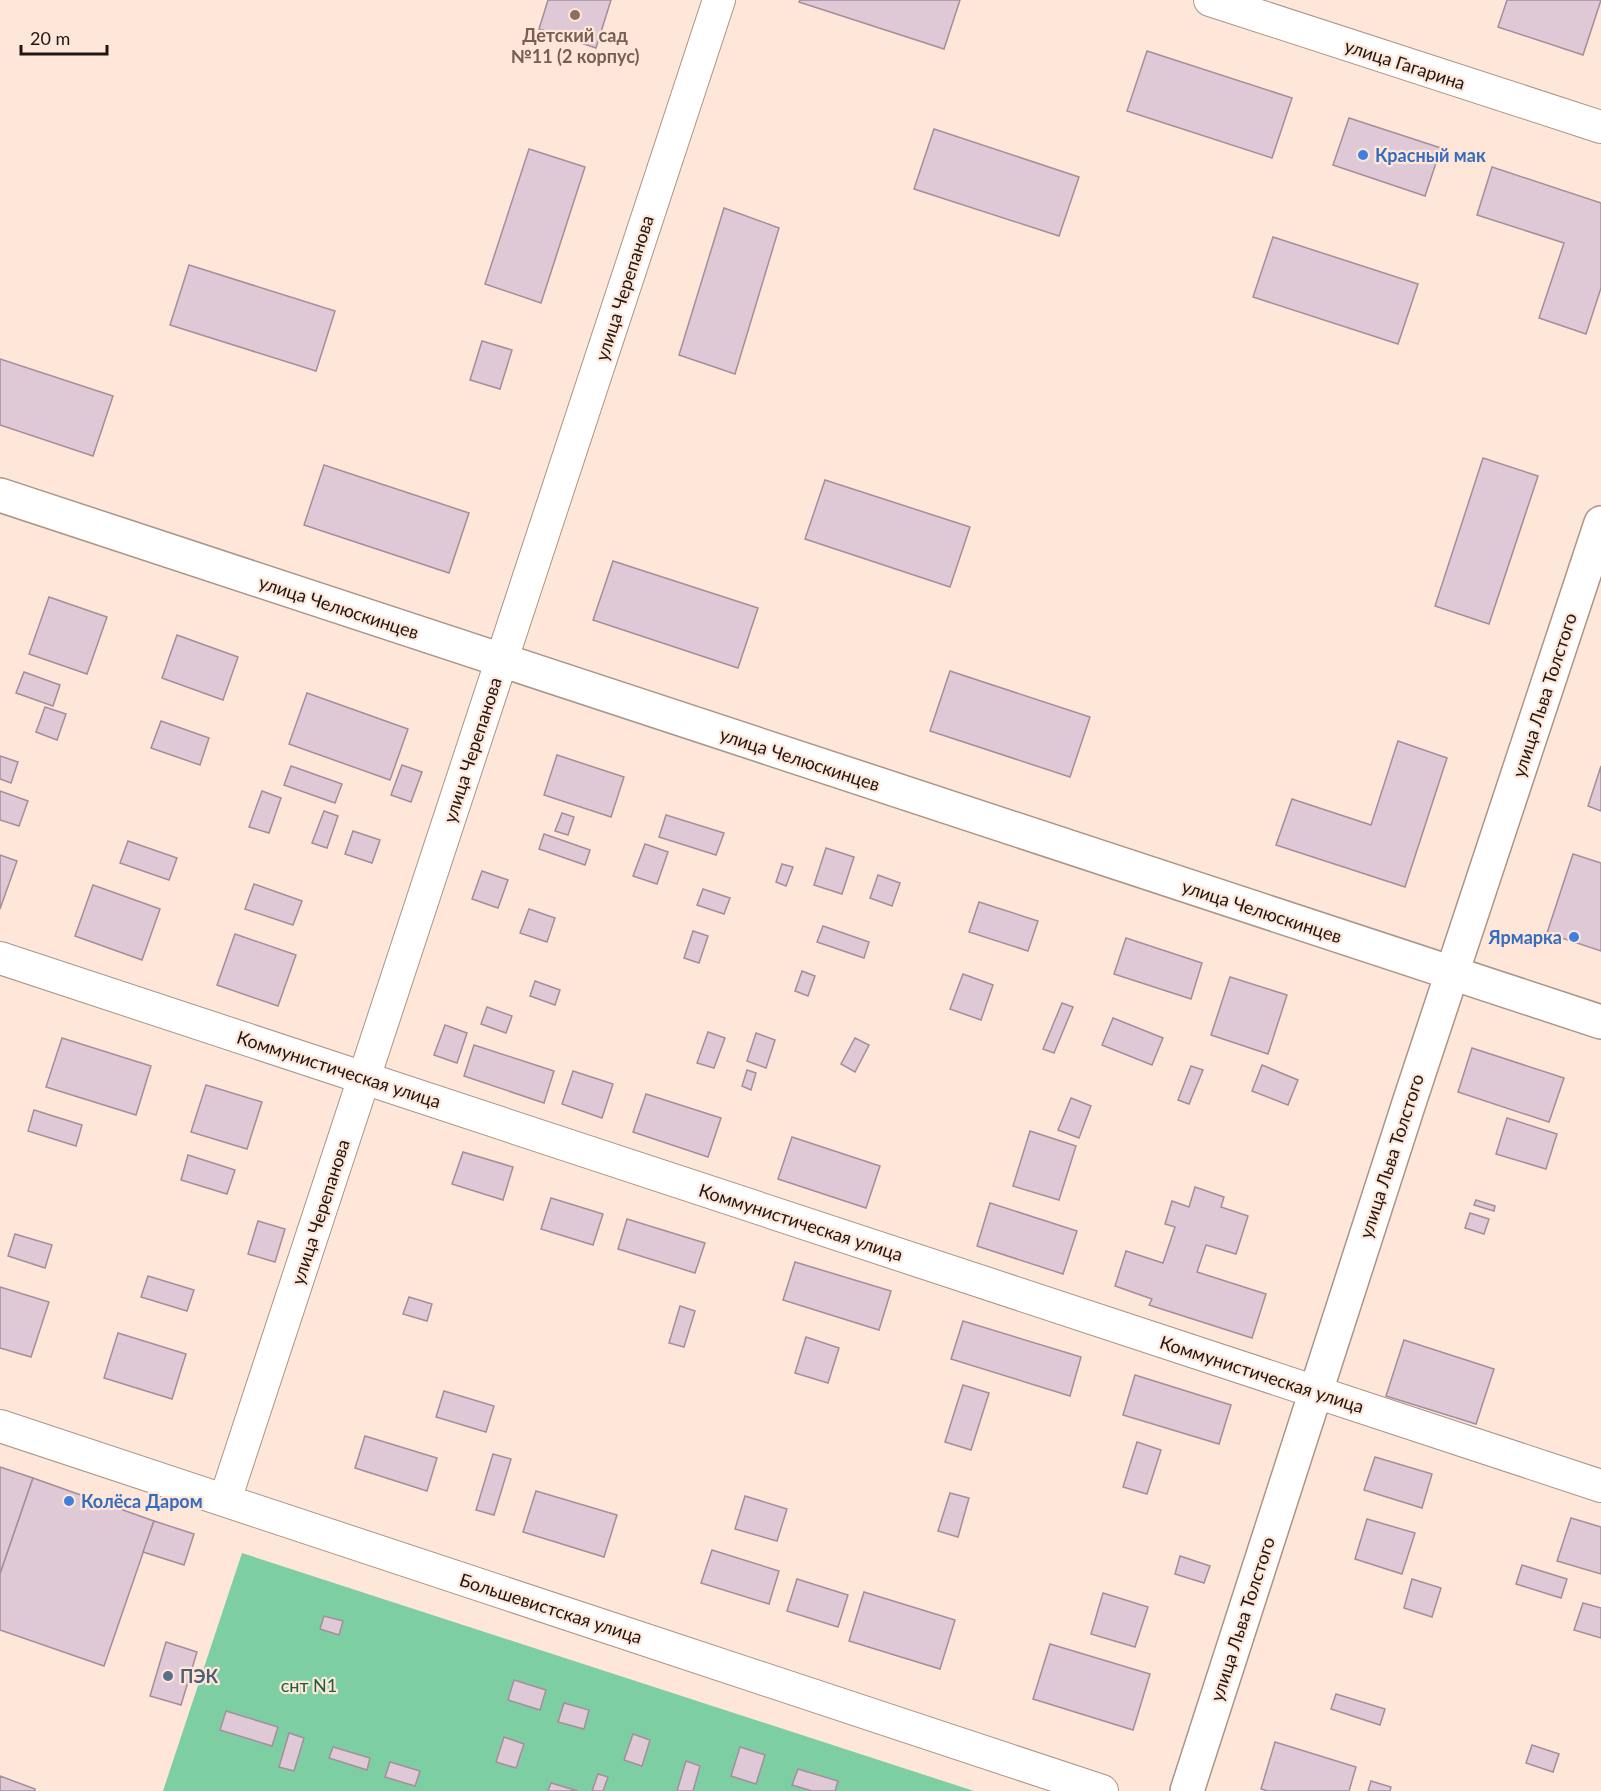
<svg xmlns="http://www.w3.org/2000/svg" width="1601" height="1791" viewBox="0 0 1601 1791" font-family="Lato,sans-serif">
<style>
.green{fill:#7ecea4}
.building{fill:#e0c9d7;stroke:#a48e9b;stroke-width:1.5}
.lines{fill:none;stroke-linecap:round;stroke-linejoin:round}
.minor-casing{stroke:#ab9588;stroke-width:34}
.tertiary-casing{stroke:#ab9588;stroke-width:36}
.minor{stroke:#fff;stroke-width:32}
.tertiary{stroke:#fff;stroke-width:33}
.education-dot{fill:#8d6e63;stroke:#fee6d8;stroke-width:2}
.shop-dot{fill:#3f7fe0;stroke:#fee6d8;stroke-width:2}
.service-dot{fill:#5c6f8a;stroke:#fee6d8;stroke-width:2}
.labels{text-anchor:middle;dominant-baseline:central;stroke-width:4.5;stroke-linejoin:round;paint-order:stroke}
.education-label{font-size:18px;font-weight:bold;fill:#785e54;stroke:#fee6d8}
.street-label{font-size:18px;fill:#1f1713;stroke:#fee6d8}
.shop-label{font-size:18px;font-weight:bold;fill:#366cbe;stroke:#fee6d8;text-anchor:start}
.service-label{font-size:18px;font-weight:bold;fill:#4e5e75;stroke:#fee6d8;text-anchor:start}
.park-label{font-size:18px;fill:#196141;stroke:#fee6d8}
</style>
<rect width="100%" height="100%" fill="#fee6d8"/>
<path class="green" d="M242,1553L974,1791H163Z"/>
<g class="building">
<path d="M548,0H611L596,48L539,29Z"/>
<path d="M800,0H960L944,49L799,2Z"/>
<path d="M1507,0H1601L1583,55L1498,27Z"/>
<path d="M1147,51L1292,98L1272,158L1127,111Z"/>
<path d="M1349,118L1441,148L1425,196L1333,165Z"/>
<path d="M934,129L1079,177L1059,236L914,189Z"/>
<path d="M529,149L585,167L541,303L485,284Z"/>
<path d="M1492,167L1601,203V288L1586,334L1539,318L1564,243L1477,215Z"/>
<path d="M724,208L779,228L735,374L679,355Z"/>
<path d="M1273,237L1418,284L1398,344L1253,297Z"/>
<path d="M189,265L335,311L316,371L170,325Z"/>
<path d="M482,341L512,350L500,389L470,380Z"/>
<path d="M0,359L113,396L93,456L0,425Z"/>
<path d="M1483,458L1538,476L1489,624L1435,606Z"/>
<path d="M324,465L469,513L449,573L304,525Z"/>
<path d="M825,480L970,527L950,587L805,539Z"/>
<path d="M613,561L758,608L738,668L593,620Z"/>
<path d="M49,597L107,617L87,674L29,654Z"/>
<path d="M177,635L238,657L223,700L162,678Z"/>
<path d="M950,671L1090,717L1070,777L930,731Z"/>
<path d="M24,672L60,685L53,706L16,693Z"/>
<path d="M307,693L408,729L390,780L289,744Z"/>
<path d="M45,707L66,714L57,740L36,732Z"/>
<path d="M161,721L209,738L200,765L151,748Z"/>
<path d="M1398,741L1447,758L1405,887L1276,845L1292,799L1371,825Z"/>
<path d="M557,755L624,777L611,817L544,795Z"/>
<path d="M0,756L18,762L11,783L0,779Z"/>
<path d="M402,765L422,772L411,802L391,795Z"/>
<path d="M291,766L342,784L335,803L284,785Z"/>
<path d="M1601,766V811L1588,806Z"/>
<path d="M0,791L28,801L19,826L0,820Z"/>
<path d="M262,791L281,798L269,833L249,827Z"/>
<path d="M324,811L338,816L327,848L312,843Z"/>
<path d="M562,813L574,817L568,835L555,831Z"/>
<path d="M666,815L724,833L716,855L659,837Z"/>
<path d="M353,831L380,840L372,863L345,854Z"/>
<path d="M544,834L590,850L585,865L539,849Z"/>
<path d="M128,841L177,858L169,880L120,863Z"/>
<path d="M645,844L668,852L657,884L633,876Z"/>
<path d="M826,848L854,857L842,894L814,885Z"/>
<path d="M1573,854L1601,863V951L1547,933Z"/>
<path d="M0,855L17,861L0,909Z"/>
<path d="M782,864L793,867L786,886L776,882Z"/>
<path d="M482,871L508,880L498,908L472,899Z"/>
<path d="M878,875L900,883L892,906L870,898Z"/>
<path d="M254,884L302,901L293,925L245,909Z"/>
<path d="M93,885L160,909L142,960L75,936Z"/>
<path d="M703,889L730,898L724,914L697,905Z"/>
<path d="M979,902L1038,921L1028,951L969,932Z"/>
<path d="M529,909L555,918L547,942L520,933Z"/>
<path d="M823,926L869,942L864,958L817,942Z"/>
<path d="M693,931L708,936L699,963L684,958Z"/>
<path d="M235,934L296,955L278,1006L217,985Z"/>
<path d="M1126,938L1202,963L1191,999L1114,974Z"/>
<path d="M802,971L815,976L808,996L795,991Z"/>
<path d="M963,974L993,985L981,1020L950,1009Z"/>
<path d="M1230,977L1287,995L1268,1054L1211,1035Z"/>
<path d="M535,981L560,990L555,1005L530,996Z"/>
<path d="M1062,1003L1073,1007L1054,1053L1043,1049Z"/>
<path d="M487,1007L512,1016L506,1033L481,1024Z"/>
<path d="M1113,1018L1163,1038L1152,1065L1102,1045Z"/>
<path d="M445,1025L467,1033L457,1063L434,1055Z"/>
<path d="M708,1032L725,1038L714,1068L697,1063Z"/>
<path d="M756,1033L775,1040L766,1068L747,1061Z"/>
<path d="M62,1038L151,1066L136,1115L46,1087Z"/>
<path d="M855,1038L869,1045L855,1072L841,1064Z"/>
<path d="M474,1045L554,1071L544,1103L464,1076Z"/>
<path d="M1472,1048L1564,1078L1549,1122L1458,1092Z"/>
<path d="M1262,1065L1298,1080L1288,1105L1252,1091Z"/>
<path d="M1191,1066L1203,1070L1189,1104L1178,1100Z"/>
<path d="M747,1070L756,1073L751,1090L742,1086Z"/>
<path d="M573,1071L613,1084L602,1118L562,1104Z"/>
<path d="M206,1085L262,1102L247,1149L191,1132Z"/>
<path d="M646,1094L721,1118L708,1157L633,1132Z"/>
<path d="M1071,1098L1091,1106L1079,1138L1058,1130Z"/>
<path d="M34,1110L82,1125L76,1146L28,1131Z"/>
<path d="M1507,1118L1557,1134L1546,1169L1496,1154Z"/>
<path d="M1030,1131L1076,1146L1059,1200L1013,1186Z"/>
<path d="M792,1137L880,1166L866,1208L778,1179Z"/>
<path d="M463,1152L513,1167L503,1200L452,1184Z"/>
<path d="M188,1155L235,1170L227,1194L181,1180Z"/>
<path d="M1195,1187L1224,1197L1221,1207L1248,1216L1236,1254L1206,1245L1197,1272L1266,1294L1252,1338L1149,1305L1152,1299L1115,1286L1126,1251L1163,1263L1175,1227L1165,1224L1172,1201L1189,1207Z"/>
<path d="M551,1198L603,1214L593,1245L541,1229Z"/>
<path d="M1476,1200L1495,1206L1494,1211L1474,1205Z"/>
<path d="M990,1203L1077,1231L1063,1274L977,1246Z"/>
<path d="M1470,1213L1489,1219L1484,1234L1465,1228Z"/>
<path d="M627,1219L705,1243L695,1273L618,1249Z"/>
<path d="M258,1221L285,1229L275,1262L248,1254Z"/>
<path d="M15,1234L52,1245L45,1268L8,1256Z"/>
<path d="M795,1262L891,1291L879,1330L783,1300Z"/>
<path d="M148,1276L194,1290L187,1311L141,1297Z"/>
<path d="M0,1287L49,1302L31,1357L0,1348Z"/>
<path d="M409,1297L432,1304L427,1321L403,1314Z"/>
<path d="M680,1306L695,1311L684,1347L669,1343Z"/>
<path d="M963,1321L1081,1357L1070,1396L951,1359Z"/>
<path d="M118,1333L186,1354L172,1399L104,1378Z"/>
<path d="M806,1337L839,1348L828,1383L795,1373Z"/>
<path d="M1404,1340L1494,1369L1476,1424L1386,1396Z"/>
<path d="M1135,1375L1231,1405L1219,1444L1123,1415Z"/>
<path d="M963,1385L989,1393L971,1450L945,1442Z"/>
<path d="M444,1391L494,1406L486,1432L436,1417Z"/>
<path d="M365,1436L437,1458L427,1491L355,1468Z"/>
<path d="M1137,1442L1161,1450L1147,1494L1123,1487Z"/>
<path d="M493,1454L511,1459L494,1515L476,1510Z"/>
<path d="M1375,1457L1432,1474L1422,1508L1364,1490Z"/>
<path d="M0,1467L33,1478L0,1574Z"/>
<path d="M33,1478L154,1521L104,1666L0,1630V1574Z"/>
<path d="M536,1491L617,1515L604,1557L523,1532Z"/>
<path d="M950,1493L969,1498L958,1537L938,1531Z"/>
<path d="M745,1496L787,1509L777,1541L735,1529Z"/>
<path d="M1571,1518L1601,1527V1574L1557,1561Z"/>
<path d="M1367,1519L1415,1533L1402,1574L1355,1559Z"/>
<path d="M154,1521L194,1534L184,1565L143,1552Z"/>
<path d="M712,1550L779,1571L769,1604L701,1583Z"/>
<path d="M1180,1556L1210,1566L1204,1583L1175,1574Z"/>
<path d="M1522,1565L1567,1579L1561,1598L1516,1584Z"/>
<path d="M797,1579L848,1595L838,1627L787,1611Z"/>
<path d="M1412,1579L1441,1588L1432,1617L1404,1608Z"/>
<path d="M864,1592L955,1620L940,1669L849,1641Z"/>
<path d="M1103,1593L1148,1607L1135,1647L1091,1634Z"/>
<path d="M1583,1603L1601,1608V1638L1574,1630Z"/>
<path d="M324,1616L343,1621L339,1635L320,1629Z"/>
<path d="M166,1642L197,1652L181,1705L150,1696Z"/>
<path d="M1050,1644L1150,1674L1133,1730L1033,1699Z"/>
<path d="M514,1680L546,1690L540,1710L508,1700Z"/>
<path d="M1336,1694L1385,1709L1380,1725L1331,1709Z"/>
<path d="M564,1703L589,1710L584,1729L558,1722Z"/>
<path d="M226,1711L278,1727L272,1746L220,1730Z"/>
<path d="M289,1733L304,1738L294,1771L279,1767Z"/>
<path d="M633,1734L650,1740L642,1766L624,1760Z"/>
<path d="M504,1737L524,1744L516,1768L496,1762Z"/>
<path d="M1275,1742L1356,1767L1349,1791H1268L1261,1789Z"/>
<path d="M1532,1745L1559,1754L1553,1772L1526,1763Z"/>
<path d="M333,1747L370,1758L367,1770L329,1758Z"/>
<path d="M740,1747L765,1755L756,1784L731,1776Z"/>
<path d="M686,1761L700,1766L693,1791H677Z"/>
<path d="M390,1762L420,1771L415,1786L385,1777Z"/>
<path d="M798,1769L838,1781L835,1791H812L792,1785Z"/>
<path d="M598,1774L608,1777L603,1791H592Z"/>
<path d="M0,1776L35,1789V1791H0Z"/>
<path d="M1371,1781L1391,1787L1390,1791H1368Z"/>
<path d="M551,1783L578,1791H548Z"/>
</g>
<g class="lines">
<g class="minor-casing">
<g id="minor">
<path d="M1210,0L1601,127"/>
<path d="M0,958L1601,1486"/>
<path d="M0,1426L1102,1791"/>
<path d="M225,1500L719,0"/>
</g>
</g>
<g class="tertiary-casing">
<g id="tertiary">
<path d="M0,495L1601,1022"/>
<path d="M1187,1791L1409,1103L1601,523"/>
</g>
</g>
<use href="#minor" class="minor"/>
<use href="#tertiary" class="tertiary"/>
</g>
<circle class="education-dot" cx="575" cy="15" r="6"/>
<g class="shop-dot">
<circle cx="1363" cy="155" r="6"/>
<circle cx="1574" cy="937" r="6"/>
<circle cx="69" cy="1501" r="6"/>
</g>
<circle class="service-dot" cx="168" cy="1676" r="6"/>
<g class="labels">
<g class="education-label">
<text x="575" y="35">Детский сад<tspan x="575" dy="21">№11 (2 корпус)</tspan></text>
</g>
<g class="street-label">
<text transform="translate(1405 64) rotate(18)">улица Гагарина</text>
<text transform="translate(624 288) rotate(-72)">улица Черепанова</text>
<text transform="translate(339 607) rotate(18)">улица Челюскинцев</text>
<text transform="translate(1544 695) rotate(-72)">улица Льва Толстого</text>
<text transform="translate(472 750) rotate(-72)">улица Черепанова</text>
<text transform="translate(800 759) rotate(18)">улица Челюскинцев</text>
<text transform="translate(1262 911) rotate(18)">улица Челюскинцев</text>
<text transform="translate(339 1069) rotate(18)">Коммунистическая улица</text>
<text transform="translate(1391 1156) rotate(-72)">улица Льва Толстого</text>
<text transform="translate(320 1212) rotate(-72)">улица Черепанова</text>
<text transform="translate(801 1222) rotate(18)">Коммунистическая улица</text>
<text transform="translate(1262 1374) rotate(18)">Коммунистическая улица</text>
<text transform="translate(551 1608) rotate(18)">Большевистская улица</text>
<text transform="translate(1242 1619) rotate(-72)">улица Льва Толстого</text>
</g>
<g class="shop-label">
<text x="1375" y="155">Красный мак</text>
<text x="1562" y="937" text-anchor="end">Ярмарка</text>
<text x="81" y="1501">Колёса Даром</text>
</g>
<g class="service-label">
<text x="180" y="1676">ПЭК</text>
</g>
<g class="park-label">
<text x="309" y="1685">снт N1</text>
</g>
</g>
<path d="M21 45v9h86v-9" fill="none" stroke="#1f1713" stroke-width="3"/>
<text x="30" y="45" font-size="18" fill="#1f1713" stroke="#fee6d8" stroke-width="4.5" paint-order="stroke">20 m</text>
</svg>
